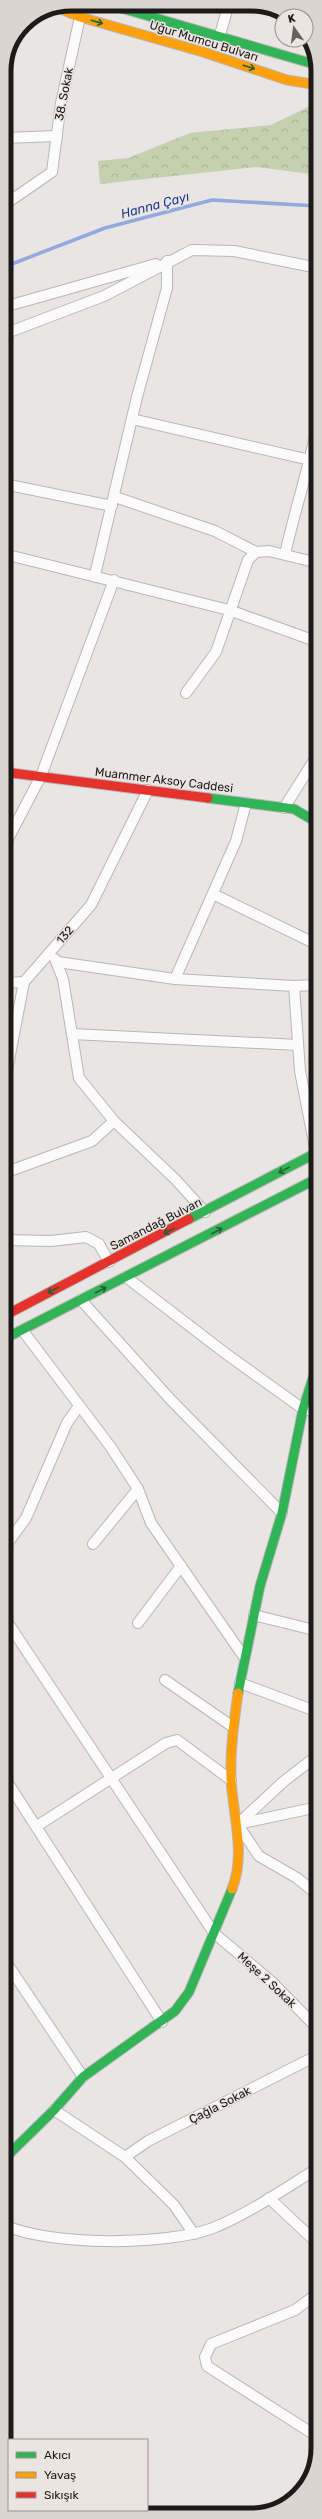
<svg xmlns="http://www.w3.org/2000/svg" width="322" height="2519" viewBox="0 0 322 2519" font-family="Rubik,sans-serif">
<style>
.park{fill:url(#park-crowns)}
.lines{fill:none;stroke-linecap:round;stroke-linejoin:round}
.stream{stroke:#92aadd;stroke-width:3.5}
.street-casing{stroke:#bab6b5;stroke-width:12}
.fast-casing{stroke:#bab6b5;stroke-width:11}
.slow-casing{stroke:#bab6b5;stroke-width:11}
.jam-casing{stroke:#bab6b5;stroke-width:11}
.street{stroke:#fcfbfb;stroke-width:10}
.fast{stroke:#30b455;stroke-width:9}
.slow{stroke:#ff9f0a;stroke-width:9}
.jam{stroke:#e5322d;stroke-width:9}
.oneway{stroke:#265f34}
.labels{text-anchor:middle;dominant-baseline:central;stroke-width:3;stroke-linejoin:round;paint-order:stroke}
.street-label{font-size:12px;fill:#1d1a19;stroke:#ece4e1}
.water-label{font-size:13px;font-style:italic;fill:#1a3c93;stroke:#ece4e1}
.rim{fill:none;stroke:#1d1a19;stroke-width:5}
</style>
<defs>
<pattern id="park-crowns" width="20" height="18" patternUnits="userSpaceOnUse"><rect width="20" height="18" fill="#c4d1ae"/><path d="M2 6a3 3 0 1 1 6 0M12 15a3 3 0 1 1 6 0" fill="none" stroke="#a8b395"/></pattern>
</defs>
<rect width="100%" height="100%" fill="#e9e5e4"/>
<path class="park" d="M318,102V175L257,167L100,184L98,161L128,158L190,133L271,125Z"/>
<g class="lines">
<path class="stream" d="M4,267L105,228L212,200L318,206"/>
<g class="street-casing">
<g id="street">
<path d="M219,38L228,7"/>
<path d="M4,138L57,136"/>
<path d="M4,205L52,172L61,103L80,17"/>
<path d="M4,307L156,264"/>
<path d="M4,334L104,296L192,250L234,251L318,268"/>
<path d="M132,419L310,460"/>
<path d="M4,484L112,506"/>
<path d="M115,497L215,531L256,552"/>
<path d="M4,554L229,610L318,642"/>
<path d="M285,554C295,510 309,467 318,423"/>
<path d="M95,575L137,397L167,288V261"/>
<path d="M186,693L216,652L248,560L256,552L269,551L318,563"/>
<path d="M284,808L318,754"/>
<path d="M4,855L8,839L41,776L114,580"/>
<path d="M213,894L318,945"/>
<path d="M55,959L63,979L79,1078L114,1121L176,1180L205,1212"/>
<path d="M58,962L175,979L294,986L300,1071L316,1153"/>
<path d="M175,979L236,841L246,803"/>
<path d="M4,983L24,982"/>
<path d="M294,986L318,985"/>
<path d="M72,1034L298,1045"/>
<path d="M4,1086L24,982L91,905L148,790"/>
<path d="M4,1173L92,1141L114,1121"/>
<path d="M4,1240L51,1241L86,1237L99,1244L109,1262"/>
<path d="M126,1277L225,1353L303,1409L318,1412"/>
<path d="M81,1300L171,1400L282,1513"/>
<path d="M23,1331L110,1446L138,1489L151,1523L244,1657"/>
<path d="M93,1544L138,1489"/>
<path d="M4,1548L26,1518L67,1423L79,1406"/>
<path d="M254,1615L318,1631"/>
<path d="M4,1617L214,1933L272,1982L318,2029"/>
<path d="M138,1623L181,1566"/>
<path d="M165,1680L233,1727"/>
<path d="M240,1683L318,1712"/>
<path d="M4,1777L162,2022"/>
<path d="M238,1824L283,1782L318,1755"/>
<path d="M238,1824L318,1807"/>
<path d="M238,1825L259,1856L297,1878L318,1895"/>
<path d="M37,1826L166,1743L177,1740L231,1780"/>
<path d="M4,1959L83,2077"/>
<path d="M54,2110L125,2157L174,2205L194,2234"/>
<path d="M125,2157L148,2141L318,2055"/>
<path d="M269,2198L318,2244"/>
<path d="M4,2225C50,2246 166,2246 213,2228C250,2213 284,2189 318,2168"/>
<path d="M318,2293L295,2310L211,2344L205,2357L207,2366L318,2437"/>
</g>
</g>
<g class="fast-casing">
<g id="fast">
<path d="M121,8L317,65"/>
<path d="M208,798L294,809L318,823"/>
<path d="M189,1219L318,1152"/>
<path d="M4,1339L318,1178"/>
<path d="M238,1693L260,1586L282,1513L303,1409L318,1362"/>
<path d="M4,2159L54,2110L83,2077L175,2011L189,1992L232,1889"/>
</g>
</g>
<g class="slow-casing">
<g id="slow">
<path d="M61,9L80,17L203,52L287,80L318,85"/>
<path d="M232,1889C246,1854 233,1815 231,1779C230,1750 234,1722 238,1693"/>
</g>
</g>
<g class="jam-casing">
<g id="jam">
<path d="M4,772L208,798"/>
<path d="M4,1316L189,1219"/>
</g>
</g>
<use href="#street" class="street"/>
<use href="#fast" class="fast"/>
<use href="#slow" class="slow"/>
<use href="#jam" class="jam"/>
</g>
<defs><path id="oneway-shaft" d="M-6 0H5M1.5-3L5.5 0L1.5 3" fill="none" stroke-width="1.6" stroke-linecap="round" stroke-linejoin="round"/></defs>
<g class="oneway">
<use href="#oneway-shaft" transform="translate(97 22) rotate(16)"/>
<use href="#oneway-shaft" transform="translate(249 67) rotate(18)"/>
<use href="#oneway-shaft" transform="translate(284 1170) rotate(151)"/>
<use href="#oneway-shaft" transform="translate(169 1231) rotate(152)"/>
<use href="#oneway-shaft" transform="translate(217 1231) rotate(-27)"/>
<use href="#oneway-shaft" transform="translate(53 1290) rotate(152)"/>
<use href="#oneway-shaft" transform="translate(101 1290) rotate(-28)"/>
</g>
<g class="labels">
<g class="street-label">
<text transform="translate(204 41) rotate(17)">Uğur Mumcu Bulvarı</text>
<text transform="translate(64 94) rotate(-79)">38. Sokak</text>
<text transform="translate(164 780) rotate(7)">Muammer Aksoy Caddesi</text>
<text transform="translate(65 935) rotate(-49)">132</text>
<text transform="translate(156 1224) rotate(-27)">Samandağ Bulvarı</text>
<text transform="translate(267 1980) rotate(43)">Meşe 2 Sokak</text>
<text transform="translate(220 2105) rotate(-27)">Çağla Sokak</text>
</g>
<g class="water-label">
<text transform="translate(155 205) rotate(-15)">Hanna Çayı</text>
</g>
</g>
<path d="M0 0H322V2519H0ZM71 11H251A60 60 0 0 1 311 71V2448A60 60 0 0 1 251 2508H71A60 60 0 0 1 11 2448V71A60 60 0 0 1 71 11Z" fill="#dbd4d1" fill-rule="evenodd"/>
<path class="rim" d="M71 11H251A60 60 0 0 1 311 71V2448A60 60 0 0 1 251 2508H71A60 60 0 0 1 11 2448V71A60 60 0 0 1 71 11Z"/>
<rect x="8" y="2439" width="140" height="72" fill="#ece4e1" stroke="#999391"/>
<rect x="16" y="2452" width="20" height="6" fill="#30b455" stroke="#999391"/>
<text x="44" y="2459" font-size="12" fill="#1d1a19">Akıcı</text>
<rect x="16" y="2472" width="20" height="6" fill="#ff9f0a" stroke="#999391"/>
<text x="44" y="2479" font-size="12" fill="#1d1a19">Yavaş</text>
<rect x="16" y="2492" width="20" height="6" fill="#e5322d" stroke="#999391"/>
<text x="44" y="2499" font-size="12" fill="#1d1a19">Sıkışık</text>
<g transform="translate(294 28) rotate(346)"><circle r="19" fill="#ece4e1" stroke="#999391"/>
<path d="M0-3L7 15L0 10L-7 15Z" fill="#646160"/>
<text y="-6" font-size="11" font-weight="bold" text-anchor="middle" fill="#1d1a19">K</text>
</g>
</svg>
